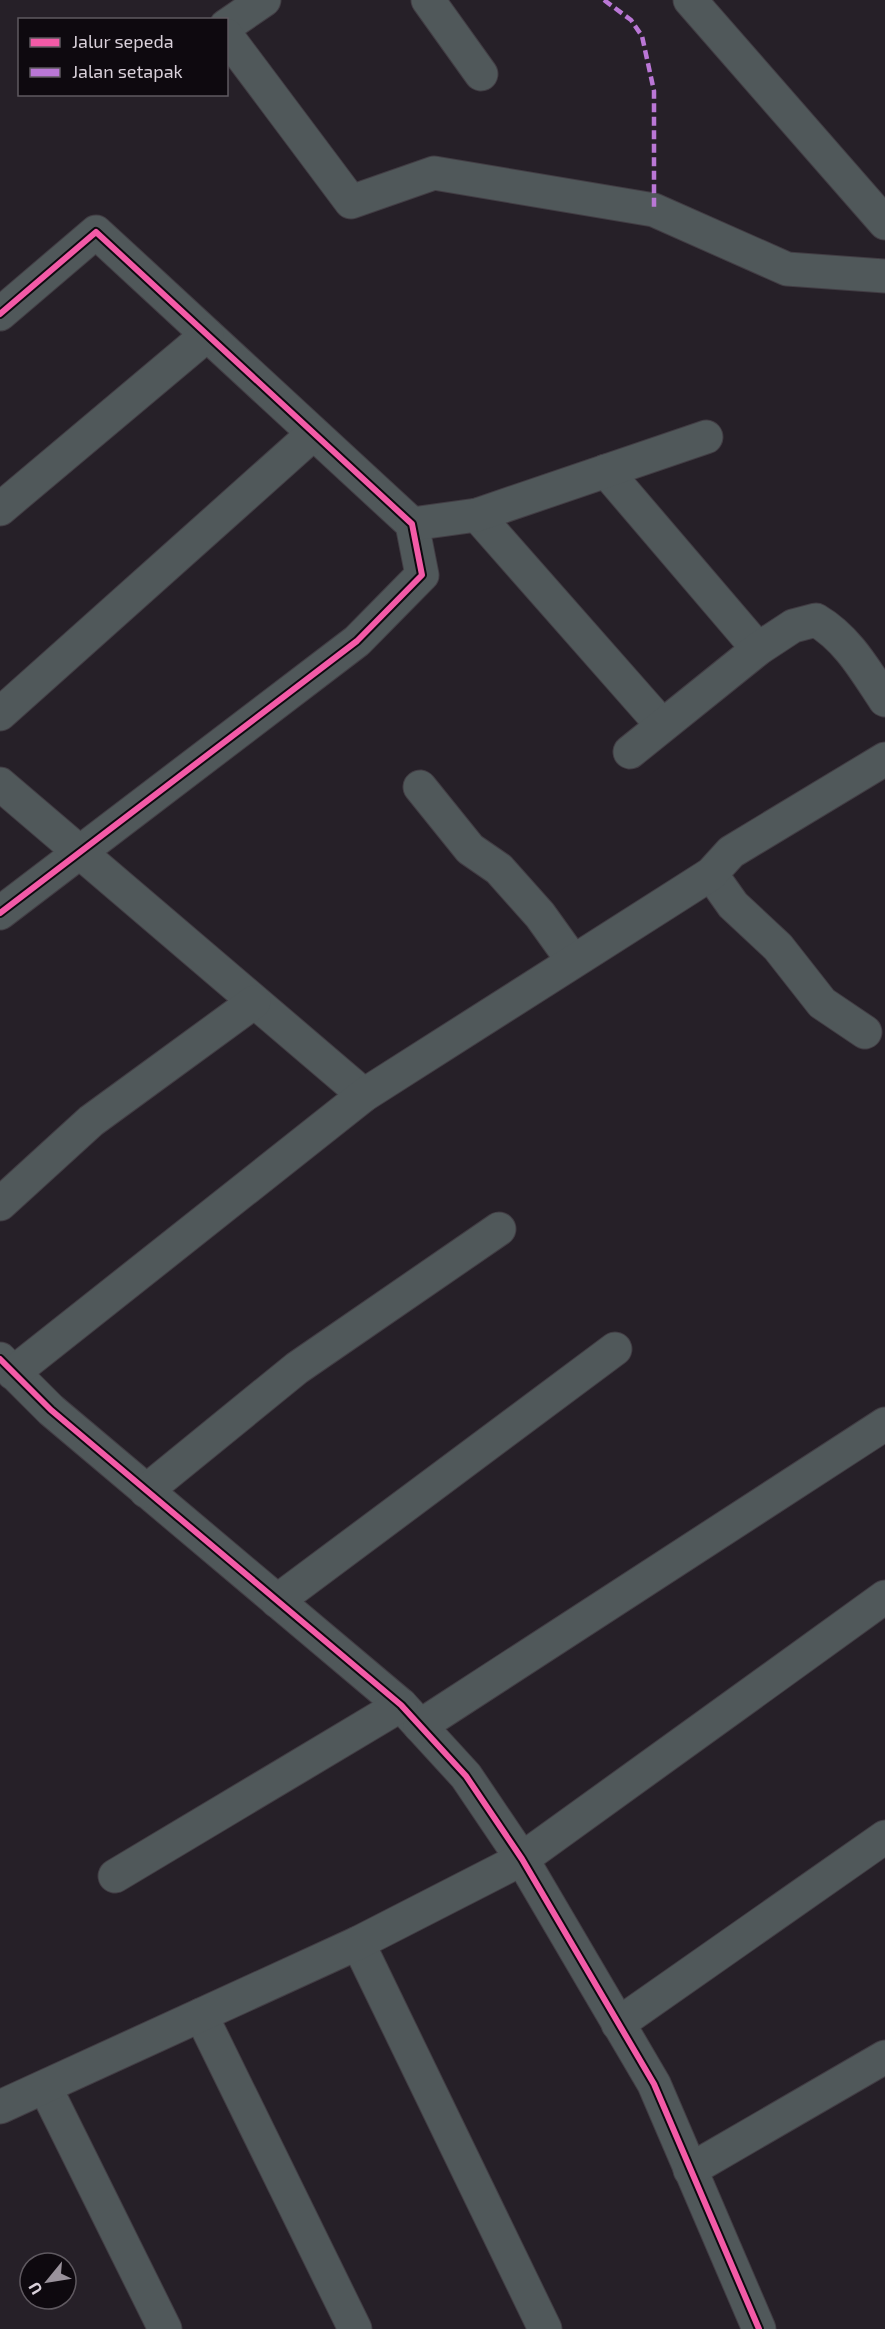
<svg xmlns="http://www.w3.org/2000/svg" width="885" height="2329" viewBox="0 0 885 2329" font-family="'Exo 2',sans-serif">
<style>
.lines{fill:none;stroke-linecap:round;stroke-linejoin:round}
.minor-casing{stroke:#423d44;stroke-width:35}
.minor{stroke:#50585a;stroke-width:33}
.quiet{stroke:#ba77d6;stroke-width:4.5;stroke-dasharray:9 4.5;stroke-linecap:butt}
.cycleway-casing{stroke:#0e090f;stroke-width:10}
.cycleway{stroke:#f35aa7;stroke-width:6}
</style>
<rect width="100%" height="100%" fill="#262028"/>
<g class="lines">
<g class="minor-casing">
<g id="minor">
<path d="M428,0L481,74"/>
<path d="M690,0L885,223"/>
<path d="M226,26L264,0"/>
<path d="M226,35L351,202L434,173L654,210L787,269L885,276"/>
<path d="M0,314L96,232L412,524L422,575L357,641L0,913"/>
<path d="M606,471L758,649"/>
<path d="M0,509L207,335"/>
<path d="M477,515L662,725"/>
<path d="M412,524L477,515L706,437"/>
<path d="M0,714L313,434"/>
<path d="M630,752L758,649L793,626L816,620C848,639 865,670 885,700"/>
<path d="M0,784L364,1095"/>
<path d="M420,787L470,849L499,869L540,915L573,961"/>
<path d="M711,874L733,905L778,947L822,1003L865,1032"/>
<path d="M0,1204L91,1121L254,1002"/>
<path d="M0,1359L51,1410L401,1705L466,1776L522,1859L654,2084L759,2329"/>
<path d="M13,1373L364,1095L711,874L731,852L885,759"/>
<path d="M146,1491L297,1368L499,1229"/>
<path d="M277,1601L615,1349"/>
<path d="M420,1726L885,1424"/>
<path d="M115,1876L401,1705"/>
<path d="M358,1943L545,2329"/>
<path d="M201,2015L355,2329"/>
<path d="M618,2024L885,1837"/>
<path d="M45,2087L165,2329"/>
<path d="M0,2107L358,1943L522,1859L885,1597"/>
<path d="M690,2170L885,2057"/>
</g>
</g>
<use href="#minor" class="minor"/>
<path class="quiet" d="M604,0L631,20L642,36L654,91V210"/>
<g class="cycleway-casing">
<g id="cycleway">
<path d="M0,314L96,232L412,524L422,575L357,641L0,913"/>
<path d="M0,1359L51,1410L401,1705L466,1776L522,1859L654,2084L759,2329"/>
</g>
</g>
<use href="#cycleway" class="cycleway"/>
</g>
<rect x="18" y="18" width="210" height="78" fill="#0e090f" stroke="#5f5960" stroke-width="1.5"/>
<rect x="30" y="38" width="30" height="9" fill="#f35aa7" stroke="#5f5960" stroke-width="1.5"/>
<text x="72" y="48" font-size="18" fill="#d9d0da">Jalur sepeda</text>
<rect x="30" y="68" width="30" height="9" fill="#ba77d6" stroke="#5f5960" stroke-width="1.5"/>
<text x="72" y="78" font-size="18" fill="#d9d0da">Jalan setapak</text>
<g transform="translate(48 2281) rotate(240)"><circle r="28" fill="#0e090f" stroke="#5f5960" stroke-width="1.5"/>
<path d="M0-4.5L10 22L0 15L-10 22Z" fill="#9a929c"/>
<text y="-9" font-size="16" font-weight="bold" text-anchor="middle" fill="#d9d0da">U</text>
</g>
</svg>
